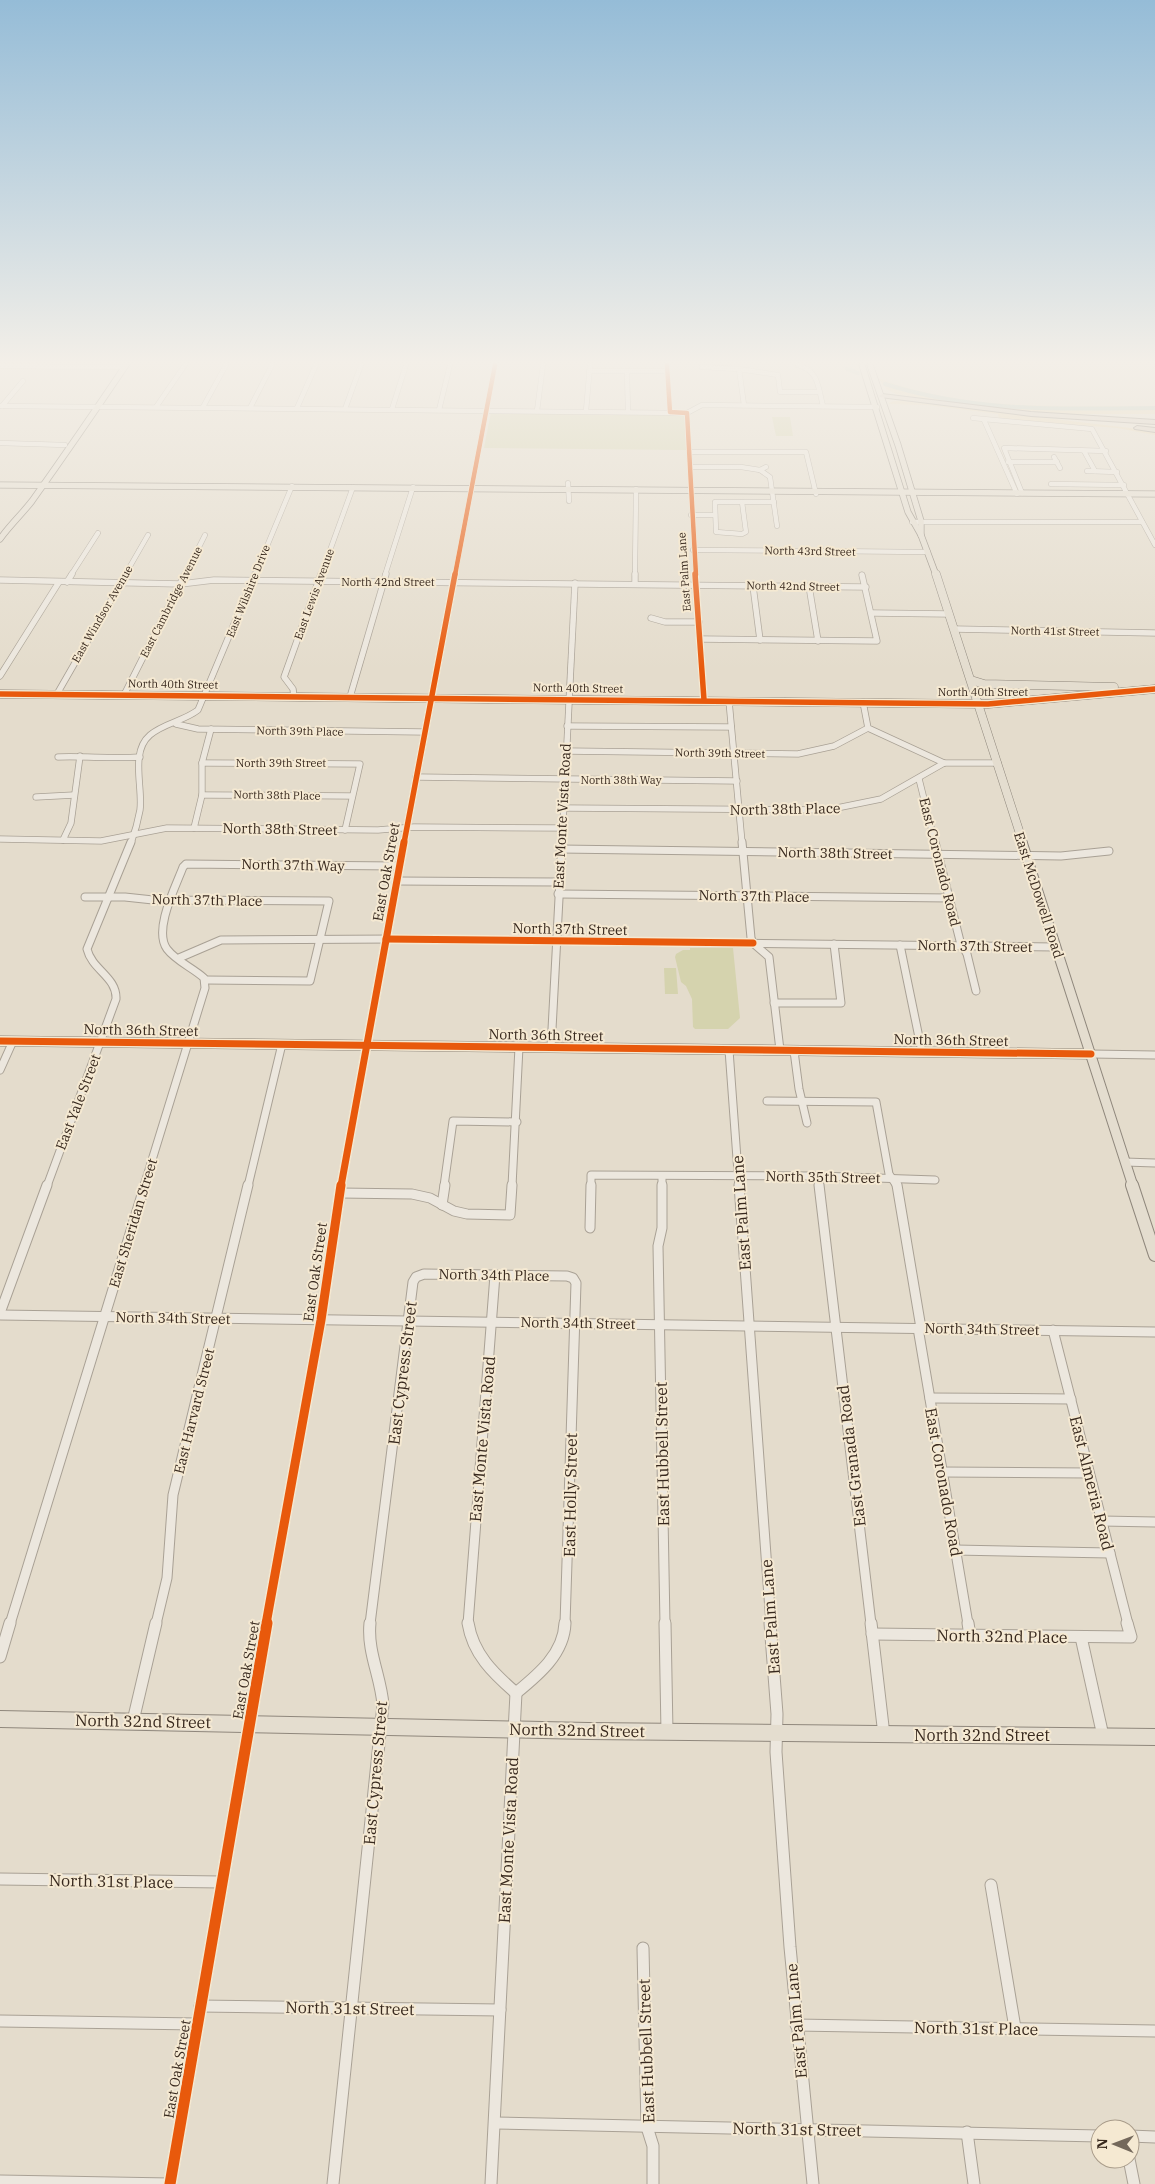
<svg xmlns="http://www.w3.org/2000/svg" width="1155" height="2184" viewBox="0 0 1155 2184" font-family="'IBM Plex Serif',serif">
<style>
.green{fill:#d5d3ae}
.sand{fill:#e7d6b3}
.lines{fill:none;stroke-linecap:round;stroke-linejoin:round}
.canal{stroke:#b8c9bd;stroke-width:4}
.minor-far4-casing{stroke:#a9a195;stroke-width:5.5}
.minor-far3-casing{stroke:#a9a195;stroke-width:7}
.minor-far2-casing{stroke:#a9a195;stroke-width:9}
.minor-far1-casing{stroke:#a9a195;stroke-width:11}
.minor-casing{stroke:#a9a195;stroke-width:13}
.major-far4-casing{stroke:#8f877c;stroke-width:7}
.major-far3-casing{stroke:#8f877c;stroke-width:9}
.major-far2-casing{stroke:#8f877c;stroke-width:11}
.major-far1-casing{stroke:#8f877c;stroke-width:14}
.major-casing{stroke:#8f877c;stroke-width:18}
.highway-casing{stroke:#8f877c;stroke-width:2}
.minor-far4{stroke:#ece7de;stroke-width:4.5}
.minor-far3{stroke:#ece7de;stroke-width:5.5}
.minor-far2{stroke:#ece7de;stroke-width:7}
.minor-far1{stroke:#ece7de;stroke-width:9}
.minor{stroke:#ece7de;stroke-width:11}
.major-far4{stroke:#e4ddcf;stroke-width:5.5}
.major-far3{stroke:#e4ddcf;stroke-width:8}
.major-far2{stroke:#e4ddcf;stroke-width:9}
.major-far1{stroke:#e4ddcf;stroke-width:12}
.major{stroke:#e4ddcf;stroke-width:16}
.highway{fill:#d7ccbe;fill-rule:evenodd}
.cycleway-far4-casing{stroke:#f5e9d2;stroke-width:6}
.cycleway-far3-casing{stroke:#f5e9d2;stroke-width:8}
.cycleway-far2-casing{stroke:#f5e9d2;stroke-width:10}
.cycleway-far1-casing{stroke:#f5e9d2;stroke-width:12}
.cycleway-casing{stroke:#f5e9d2;stroke-width:14}
.cycleway-far4{stroke:#e8590c;stroke-width:4.5}
.cycleway-far3{stroke:#e8590c;stroke-width:5.5}
.cycleway-far2{stroke:#e8590c;stroke-width:7}
.cycleway-far1{stroke:#e8590c;stroke-width:9}
.cycleway{stroke:#e8590c;stroke-width:11}
.labels{text-anchor:middle;dominant-baseline:central;stroke-width:4;stroke-linejoin:round;paint-order:stroke}
.far-street-label{font-size:11px;fill:#38291e;stroke:#f5e9d2}
.street-label{font-size:14px;fill:#38291e;stroke:#f5e9d2}
.near-street-label{font-size:16px;fill:#38291e;stroke:#f5e9d2}
</style>
<rect width="100%" height="100%" fill="#e4dccc"/>
<g class="green">
<path d="M491,412L685,414L686,450L484,448Z"/>
<path d="M772,417H790L793,436H776Z"/>
<path d="M690,948H733L740,1018L728,1029H695L693,1027L692,999L686,986L681,982L675,957L676,954L683,950H690Z"/>
<path d="M664,968H676L678,994H665Z"/>
</g>
<g class="sand">
<path d="M878,378C970,413 1059,405 1155,406V414H1051L950,403L896,394L886,389Z"/>
<path d="M894,401H903L1155,431V435L1117,428L999,419L998,414L927,405L889,404V403Z"/>
</g>
<g class="lines">
<g class="canal">
<path d="M847,369L858,373"/>
<path d="M885,384C977,413 1060,409 1155,408"/>
</g>
<g class="minor-far4-casing">
<g id="minor-far4">
<path d="M667,365L670,412"/>
<path d="M798,365C819,371 818,387 823,406"/>
<path d="M0,366L124,367"/>
<path d="M702,367L739,369L778,375L780,392H819"/>
<path d="M739,369L744,405"/>
<path d="M589,371H667"/>
<path d="M627,371L628,412"/>
<path d="M0,406L687,413L702,405L877,407"/>
<path d="M2,406L23,381"/>
<path d="M156,407L185,365"/>
<path d="M203,407L226,365"/>
<path d="M250,408L272,365"/>
<path d="M297,408L316,365"/>
<path d="M345,409L361,365"/>
<path d="M392,409L406,365"/>
<path d="M439,410L450,365"/>
<path d="M537,411L543,365"/>
<path d="M586,411L590,365"/>
<path d="M687,413L696,575"/>
<path d="M973,418L1092,429L1155,545"/>
<path d="M984,420L1017,494"/>
<path d="M0,443L65,445"/>
<path d="M1084,451L1095,471"/>
<path d="M689,452H806L816,494"/>
<path d="M1054,457L1060,468"/>
<path d="M1008,462H1057"/>
<path d="M690,467H741L760,470"/>
<path d="M766,467L760,470L770,477L777,526"/>
<path d="M1087,471L1117,472"/>
<path d="M568,483L569,501"/>
<path d="M1051,484L1124,485"/>
<path d="M1022,493L1004,448L1106,451"/>
<path d="M715,502H742L746,532L742,534L716,532Z"/>
<path d="M742,502H774"/>
<path d="M691,515H715"/>
<path d="M912,522H1142"/>
<path d="M693,550L928,552"/>
<path d="M71,575L98,533"/>
<path d="M125,575L148,535"/>
<path d="M185,575L205,535"/>
<path d="M255,575L292,486"/>
<path d="M321,575L353,487"/>
<path d="M385,575L413,487"/>
<path d="M455,575L495,365"/>
<path d="M635,575L636,489"/>
</g>
</g>
<g class="minor-far3-casing">
<g id="minor-far3">
<path d="M695,574L704,700"/>
<path d="M0,580L181,584L214,580L866,587"/>
<path d="M67,582L72,574"/>
<path d="M635,584V574"/>
<path d="M753,586L760,640"/>
<path d="M809,586L818,641"/>
<path d="M872,613L949,614"/>
<path d="M651,618L665,622H699"/>
<path d="M954,629L1155,633"/>
<path d="M700,639L877,641L862,575"/>
<path d="M0,676L59,582"/>
<path d="M57,694L126,574"/>
<path d="M124,695L185,574"/>
<path d="M294,697L293,689L284,677L321,574"/>
<path d="M350,697L386,574"/>
<path d="M729,701L742,843"/>
<path d="M863,702L868,728L944,763"/>
<path d="M176,724L198,729L424,732"/>
<path d="M567,726L731,727"/>
<path d="M566,751L798,754L834,746L868,728"/>
<path d="M58,757C86,756 112,759 140,757"/>
<path d="M202,763L360,764L345,830"/>
<path d="M416,777L737,781"/>
<path d="M919,779L935,843"/>
<path d="M202,795L352,796"/>
<path d="M36,797L74,795"/>
<path d="M563,808L827,810L881,799L944,763H998"/>
<path d="M194,828L202,795V763L211,729"/>
<path d="M0,839L101,841L167,828L378,830L414,827L561,828"/>
<path d="M63,840L71,823L80,756"/>
<path d="M131,843C135,832 138,821 140,810C143,787 130,752 150,735C164,723 184,721 198,710L255,574"/>
<path d="M404,843L455,574"/>
<path d="M562,843L575,583"/>
</g>
</g>
<g class="minor-far2-casing">
<g id="minor-far2">
<path d="M742,842L751,938L753,943L769,957L780,1050"/>
<path d="M935,842L960,941L967,954L976,991"/>
<path d="M560,849L1061,856L1109,851"/>
<path d="M397,881L559,882"/>
<path d="M558,894L950,898"/>
<path d="M85,897H125L153,900L329,901L310,981L205,980"/>
<path d="M900,945L922,1052"/>
<path d="M179,958L221,940L396,939L1055,947"/>
<path d="M774,1003H841L834,944"/>
<path d="M551,1048L562,842"/>
<path d="M729,1050L739,1186"/>
<path d="M794,1051L799,1089L807,1123"/>
<path d="M1091,1054L1155,1055"/>
<path d="M0,1070L13,1041"/>
<path d="M767,1101L876,1102L889,1174L897,1186"/>
<path d="M1125,1162L1155,1163"/>
<path d="M818,1176L819,1186"/>
<path d="M662,1177V1186"/>
<path d="M47,1186L116,999C117,977 92,970 87,949L131,842"/>
<path d="M144,1186L205,988L204,978C193,968 176,961 167,949C153,930 176,886 183,867L186,864L399,866"/>
<path d="M248,1186L282,1044"/>
<path d="M341,1186L404,842"/>
<path d="M444,1186L453,1121L517,1122"/>
<path d="M512,1186L519,1047"/>
<path d="M591,1186V1175L818,1176L935,1180"/>
</g>
</g>
<g class="minor-far1-casing">
<g id="minor-far1">
<path d="M662,1185V1228L658,1246L665,1624"/>
<path d="M739,1185L771,1624"/>
<path d="M819,1185L871,1624"/>
<path d="M897,1185L921,1328"/>
<path d="M340,1193L412,1194L430,1198L454,1211L467,1214L510,1215L512,1185"/>
<path d="M442,1205L445,1185"/>
<path d="M590,1228L591,1185"/>
<path d="M0,1313L47,1185"/>
<path d="M0,1315L1155,1332"/>
<path d="M918,1328L968,1624"/>
<path d="M1053,1330L1128,1624"/>
<path d="M930,1398L1071,1399"/>
<path d="M942,1472L1089,1473"/>
<path d="M1102,1521L1155,1522"/>
<path d="M955,1550L1110,1553"/>
<path d="M10,1624L145,1185"/>
<path d="M156,1624L167,1578L173,1495L248,1185"/>
<path d="M266,1624L321,1320L341,1185"/>
<path d="M370,1624L413,1282L416,1277L424,1274L567,1276L573,1278L576,1283L565,1624"/>
<path d="M468,1624L495,1275"/>
</g>
</g>
<g class="minor-casing">
<g id="minor">
<path d="M468,1623C473,1654 493,1673 516,1693"/>
<path d="M665,1623L667,1732"/>
<path d="M770,1623L777,1714L776,1752L790,1947L813,2184"/>
<path d="M871,1623L884,1735"/>
<path d="M968,1623L970,1636"/>
<path d="M872,1634L1131,1637L1127,1623"/>
<path d="M1081,1637L1103,1736"/>
<path d="M0,1657L10,1623"/>
<path d="M516,1693C538,1675 564,1654 565,1623"/>
<path d="M133,1721L156,1623"/>
<path d="M0,1879L221,1882"/>
<path d="M991,1885L1015,2028"/>
<path d="M643,1948L647,2127L653,2146V2184"/>
<path d="M200,2006L500,2010"/>
<path d="M0,2021L197,2024"/>
<path d="M796,2025L1155,2031"/>
<path d="M495,2123L1100,2136"/>
<path d="M967,2132L974,2184"/>
<path d="M1130,2136L1155,2137"/>
<path d="M1129,2159L1134,2184"/>
<path d="M0,2181L170,2184"/>
<path d="M170,2184L267,1623"/>
<path d="M333,2184L383,1705C381,1677 367,1652 370,1623"/>
<path d="M491,2184L516,1693"/>
</g>
</g>
<g class="major-far4-casing">
<g id="major-far4">
<path d="M862,365L908,512L921,535L936,575"/>
<path d="M870,365L898,445L921,521V535"/>
<path d="M0,485L1155,494"/>
<path d="M0,539C10,525 22,514 32,501C64,456 95,411 126,365"/>
</g>
</g>
<g class="major-far3-casing">
<g id="major-far3">
<path d="M936,574L1023,843"/>
<path d="M971,680L984,684L1114,687"/>
<path d="M0,694L988,704L1155,689"/>
</g>
</g>
<g class="major-far2-casing">
<g id="major-far2">
<path d="M1022,842L1133,1186"/>
<path d="M0,1041L1091,1054"/>
</g>
</g>
<g class="major-far1-casing">
<path id="major-far1" d="M1132,1185L1155,1255"/>
</g>
<g class="major-casing">
<path id="major" d="M0,1719L588,1731L1155,1737"/>
</g>
<g class="highway-casing">
<g id="highway">
<path d="M882,394L1031,412L1155,420V424L1031,416L880,397L879,396Z"/>
<path d="M1137,426L1155,428V432L1135,429L1134,428Z"/>
</g>
</g>
<use href="#minor-far4" class="minor-far4"/>
<use href="#minor-far3" class="minor-far3"/>
<use href="#minor-far2" class="minor-far2"/>
<use href="#minor-far1" class="minor-far1"/>
<use href="#minor" class="minor"/>
<use href="#major-far4" class="major-far4"/>
<use href="#major-far3" class="major-far3"/>
<use href="#major-far2" class="major-far2"/>
<use href="#major-far1" class="major-far1"/>
<use href="#major" class="major"/>
<use href="#highway" class="highway"/>
<g class="cycleway-far4-casing">
<g id="cycleway-far4">
<path d="M667,365L670,412L687,413L696,575"/>
<path d="M455,575L495,365"/>
</g>
</g>
<g class="cycleway-far3-casing">
<g id="cycleway-far3">
<path d="M695,574L704,700"/>
<path d="M0,694L988,704L1155,689"/>
<path d="M404,843L455,574"/>
</g>
</g>
<g class="cycleway-far2-casing">
<g id="cycleway-far2">
<path d="M386,939L753,943"/>
<path d="M0,1041L1091,1054"/>
<path d="M341,1186L404,842"/>
</g>
</g>
<g class="cycleway-far1-casing">
<path id="cycleway-far1" d="M266,1624L321,1320L341,1185"/>
</g>
<g class="cycleway-casing">
<path id="cycleway" d="M170,2184L267,1623"/>
</g>
<use href="#cycleway-far4" class="cycleway-far4"/>
<use href="#cycleway-far3" class="cycleway-far3"/>
<use href="#cycleway-far2" class="cycleway-far2"/>
<use href="#cycleway-far1" class="cycleway-far1"/>
<use href="#cycleway" class="cycleway"/>
</g>
<linearGradient id="sky" x2="0" y2="1"><stop stop-color="#95bcd7"/><stop offset="0.54" stop-color="#f3efe8"/><stop offset="1" stop-color="#f3efe8" stop-opacity="0"/></linearGradient>
<rect width="1155" height="670" fill="url(#sky)"/>
<g class="labels">
<g class="far-street-label">
<text transform="translate(810 551) rotate(1)">North 43rd Street</text>
<text transform="translate(684 572) rotate(-94)">East Palm Lane</text>
<text x="388" y="582">North 42nd Street</text>
<text transform="translate(793 586) rotate(1)">North 42nd Street</text>
<text transform="translate(248 591) rotate(-68)">East Wilshire Drive</text>
<text transform="translate(314 594) rotate(-70)">East Lewis Avenue</text>
<text transform="translate(171 602) rotate(-63)">East Cambridge Avenue</text>
<text transform="translate(102 614) rotate(-60)">East Windsor Avenue</text>
<text transform="translate(1055 631) rotate(1)">North 41st Street</text>
<text transform="translate(173 684) rotate(1)">North 40th Street</text>
<text transform="translate(578 688) rotate(1)">North 40th Street</text>
<text x="983" y="692">North 40th Street</text>
<text transform="translate(300 731) rotate(1)">North 39th Place</text>
<text transform="translate(720 753) rotate(1)">North 39th Street</text>
<text x="281" y="763">North 39th Street</text>
<text x="621" y="780">North 38th Way</text>
<text transform="translate(277 795) rotate(1)">North 38th Place</text>
</g>
<g class="street-label">
<text transform="translate(785 809) rotate(-1)">North 38th Place</text>
<text transform="translate(562 816) rotate(-87)">East Monte Vista Road</text>
<text transform="translate(280 829) rotate(1)">North 38th Street</text>
<text transform="translate(835 853) rotate(1)">North 38th Street</text>
<text transform="translate(940 862) rotate(76)">East Coronado Road</text>
<text transform="translate(293 865) rotate(1)">North 37th Way</text>
<text transform="translate(386 872) rotate(-80)">East Oak Street</text>
<text transform="translate(1039 895) rotate(72)">East McDowell Road</text>
<text transform="translate(754 896) rotate(1)">North 37th Place</text>
<text transform="translate(207 900) rotate(1)">North 37th Place</text>
<text transform="translate(570 929) rotate(1)">North 37th Street</text>
<text transform="translate(975 946) rotate(1)">North 37th Street</text>
<text transform="translate(141 1030) rotate(1)">North 36th Street</text>
<text transform="translate(546 1035) rotate(1)">North 36th Street</text>
<text transform="translate(951 1040) rotate(1)">North 36th Street</text>
<text transform="translate(78 1102) rotate(-69)">East Yale Street</text>
<text transform="translate(823 1177) rotate(1)">North 35th Street</text>
<text transform="translate(133 1223) rotate(-73)">East Sheridan Street</text>
<text transform="translate(315 1272) rotate(-82)">East Oak Street</text>
<text transform="translate(494 1275) rotate(1)">North 34th Place</text>
<text transform="translate(173 1318) rotate(1)">North 34th Street</text>
<text transform="translate(578 1323) rotate(1)">North 34th Street</text>
<text transform="translate(982 1329) rotate(1)">North 34th Street</text>
<text transform="translate(194 1411) rotate(-76)">East Harvard Street</text>
<text transform="translate(246 1670) rotate(-80)">East Oak Street</text>
<text transform="translate(177 2069) rotate(-80)">East Oak Street</text>
</g>
<g class="near-street-label">
<text transform="translate(741 1213) rotate(-94)">East Palm Lane</text>
<text transform="translate(402 1373) rotate(-83)">East Cypress Street</text>
<text transform="translate(482 1439) rotate(-85)">East Monte Vista Road</text>
<text transform="translate(662 1454) rotate(-91)">East Hubbell Street</text>
<text transform="translate(851 1456) rotate(-97)">East Granada Road</text>
<text transform="translate(944 1482) rotate(80)">East Coronado Road</text>
<text transform="translate(1092 1483) rotate(76)">East Almeria Road</text>
<text transform="translate(570 1495) rotate(-89)">East Holly Street</text>
<text transform="translate(770 1617) rotate(-94)">East Palm Lane</text>
<text transform="translate(1002 1636) rotate(1)">North 32nd Place</text>
<text transform="translate(143 1721) rotate(1)">North 32nd Street</text>
<text transform="translate(577 1730) rotate(1)">North 32nd Street</text>
<text x="982" y="1735">North 32nd Street</text>
<text transform="translate(375 1773) rotate(-85)">East Cypress Street</text>
<text transform="translate(508 1840) rotate(-87)">East Monte Vista Road</text>
<text transform="translate(111 1881) rotate(1)">North 31st Place</text>
<text transform="translate(350 2008) rotate(1)">North 31st Street</text>
<text transform="translate(796 2021) rotate(-95)">East Palm Lane</text>
<text transform="translate(976 2028) rotate(1)">North 31st Place</text>
<text transform="translate(646 2051) rotate(-92)">East Hubbell Street</text>
<text transform="translate(797 2129) rotate(1)">North 31st Street</text>
</g>
</g>
<g transform="translate(1115 2144) rotate(271)"><circle r="24" fill="#f5e9d2" stroke="#a99c8a"/>
<path d="M0-4L9 19L0 12L-9 19Z" fill="#74685b"/>
<text y="-8" font-size="14" font-weight="bold" text-anchor="middle" fill="#38291e">N</text>
</g>
</svg>
